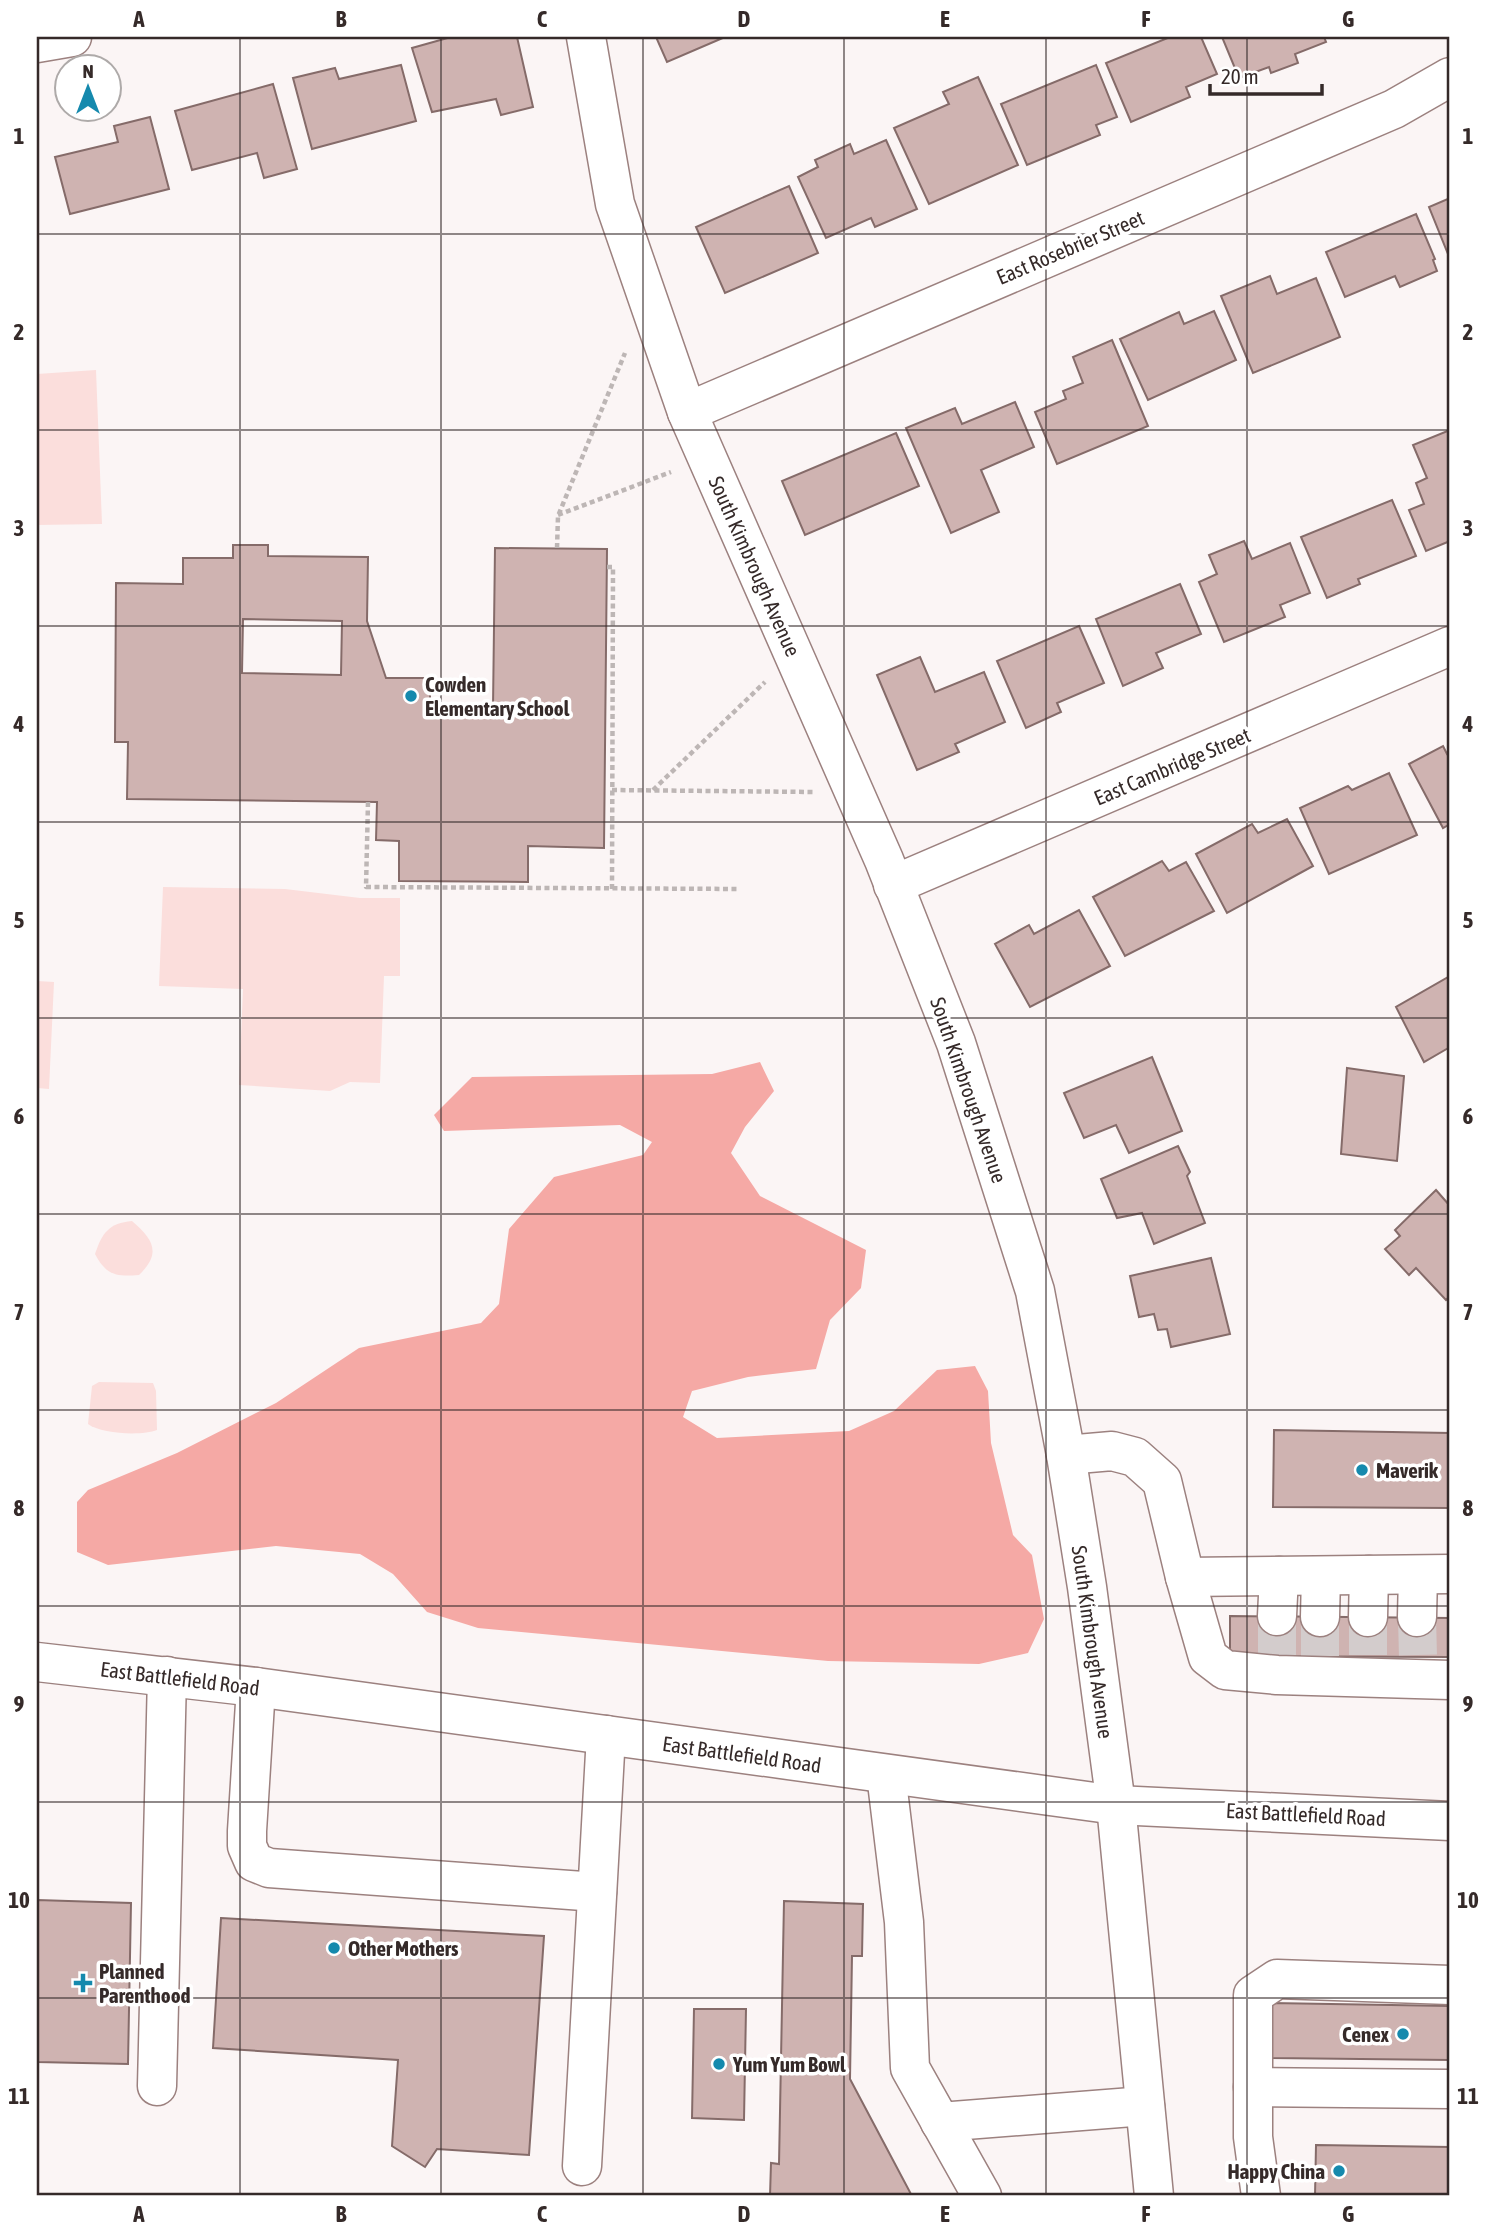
<svg xmlns="http://www.w3.org/2000/svg" width="1487" height="2233" viewBox="0 0 1487 2233" font-family="'Asap Condensed',sans-serif">
<style>
.green{fill:#fbdedc}
.forest{fill:#f5a9a5}
.building{fill:#cfb3b1;stroke:#856b69;stroke-width:2;fill-rule:evenodd}
.lines{fill:none;stroke-linecap:round;stroke-linejoin:round}
.minor-tunnel{stroke:#d3cccc;stroke-width:38;stroke-dasharray:38 19;stroke-linecap:butt}
.minor-casing{stroke:#9c817f;stroke-width:41}
.major-casing{stroke:#9c817f;stroke-width:41}
.path{stroke:#bdb6b5;stroke-width:4.5;stroke-dasharray:5 3.5;stroke-linecap:butt}
.minor{stroke:#fff;stroke-width:38}
.major{stroke:#fff;stroke-width:38}
.grid{fill:none;stroke:#352a29;stroke-width:2;stroke-opacity:0.55}
.poi-dot{fill:#1589ad;stroke:#fff;stroke-width:2.5}
.labels{text-anchor:middle;dominant-baseline:central;stroke-width:7;stroke-linejoin:round;paint-order:stroke}
.street-label{font-size:21px;fill:#352a29;stroke:#fff}
.poi-label{font-size:21px;font-weight:bold;fill:#352a29;stroke:#fff;text-anchor:start}
.neatline{fill:none;stroke:#352a29;stroke-width:2.5}
.grid-label{font-size:23px;text-anchor:middle;font-weight:bold;fill:#352a29}
</style>
<rect width="100%" height="100%" fill="#fbf5f5"/>
<g class="green">
<path d="M96,370L102,524L37,525V374Z"/>
<path d="M163,887L285,889L360,898H400V976H384L380,1083L350,1082L330,1091L239,1085L243,989L159,986Z"/>
<path d="M37,981L54,982L49,1089L37,1088Z"/>
<path d="M132,1221C153,1239 162,1253 139,1275C116,1277 106,1275 95,1254C102,1233 109,1223 132,1221Z"/>
<path d="M99,1382L153,1383L156,1391L157,1430C142,1436 101,1434 88,1424L92,1386Z"/>
</g>
<path class="forest" d="M760,1062L774,1091L745,1127L731,1153L760,1196L866,1250L861,1288L830,1320L816,1369L748,1377L692,1391L683,1417L717,1438L849,1431L894,1411L937,1370L975,1366L988,1391L991,1443L1013,1535L1032,1555L1044,1619L1028,1653L979,1664L828,1661L478,1628L427,1612L393,1574L360,1554L276,1546L108,1565L77,1552V1502L88,1490L177,1453L276,1403L359,1348L481,1323L499,1304L509,1229L554,1177L643,1155L652,1142L620,1125L444,1131L434,1115L472,1077L712,1074Z"/>
<g class="building">
<path d="M451,37H517L533,107L501,115L496,99L432,112L412,48Z"/>
<path d="M656,37H725L667,62Z"/>
<path d="M1170,37H1201L1217,74L1186,87L1190,97L1131,122L1106,63Z"/>
<path d="M1222,37H1324L1326,42L1295,54L1298,63L1271,73L1269,67L1239,78Z"/>
<path d="M401,65L416,121L312,149L293,78L335,68L339,79Z"/>
<path d="M1096,65L1117,117L1096,125L1100,135L1027,165L1001,104Z"/>
<path d="M978,77L1018,165L929,204L894,128L949,104L943,92Z"/>
<path d="M273,84L297,169L264,178L257,153L192,170L175,111Z"/>
<path d="M150,117L169,189L70,214L55,157L118,142L114,126Z"/>
<path d="M886,140L917,209L875,227L871,218L826,238L798,177L818,167L815,160L850,144L854,154Z"/>
<path d="M37,142L38,143L37,199Z"/>
<path d="M789,186L818,253L725,293L696,227Z"/>
<path d="M1450,198V259L1429,207Z"/>
<path d="M1416,214L1435,259L1433,260L1437,271L1400,287L1395,276L1345,297L1326,252Z"/>
<path d="M1270,276L1277,294L1316,278L1340,337L1253,373L1221,296Z"/>
<path d="M1214,311L1236,360L1148,400L1120,339L1179,312L1184,324Z"/>
<path d="M1112,340L1148,426L1057,464L1035,412L1066,399L1063,391L1083,383L1073,357Z"/>
<path d="M1015,402L1034,447L981,470L999,512L951,533L906,428L955,408L962,424Z"/>
<path d="M1450,430V541L1426,551L1409,510L1424,504L1416,483L1427,478L1413,445Z"/>
<path d="M896,433L919,486L805,535L782,481Z"/>
<path d="M1392,500L1416,556L1358,579L1360,584L1327,598L1301,537Z"/>
<path d="M1244,541L1252,559L1290,543L1310,593L1280,605L1285,617L1224,642L1199,582L1217,574L1209,555Z"/>
<path d="M233,545H268V556L368,557L367,621L386,678H430V707H493L495,548L607,549L604,848L528,846V882L399,881V841L376,840L377,802L127,799L128,742H115L116,583L183,584V558H233ZM243,619L342,621L341,675L242,673Z"/>
<path d="M1180,584L1201,634L1156,653L1163,668L1123,686L1096,619Z"/>
<path d="M1079,626L1104,683L1057,703L1061,712L1026,728L997,661Z"/>
<path d="M920,657L935,692L984,672L1005,722L955,744L959,752L917,770L877,675Z"/>
<path d="M1443,746L1447,754L1450,752V824L1443,828L1409,764Z"/>
<path d="M1389,773L1417,835L1329,874L1300,808L1348,786L1352,790Z"/>
<path d="M1287,819L1313,866L1227,913L1196,854L1252,824L1258,833Z"/>
<path d="M1162,861L1169,871L1186,862L1214,911L1125,956L1093,897Z"/>
<path d="M1079,910L1110,966L1030,1007L995,944L1029,925L1034,934Z"/>
<path d="M1450,976V1047L1424,1062L1396,1007Z"/>
<path d="M1152,1057L1182,1131L1129,1153L1116,1125L1084,1138L1064,1093Z"/>
<path d="M1347,1068L1404,1076L1397,1161L1341,1154Z"/>
<path d="M1178,1146L1190,1172L1187,1176L1205,1223L1154,1244L1142,1213L1117,1218L1101,1179Z"/>
<path d="M1436,1190L1450,1206V1296L1446,1300L1416,1268L1409,1275L1385,1249L1400,1236L1395,1230Z"/>
<path d="M1211,1258L1230,1334L1171,1347L1167,1329L1158,1330L1154,1314L1139,1317L1130,1276Z"/>
<path d="M1274,1430L1450,1433V1508L1273,1507Z"/>
<path d="M1230,1616L1450,1618V1657L1230,1656Z"/>
<path d="M37,1900L131,1903L128,2064L37,2062Z"/>
<path d="M784,1901L863,1904L862,1956H852L850,2079L912,2196H770L771,2163L779,2164Z"/>
<path d="M221,1918L544,1936L529,2155L437,2149L425,2167L392,2146L398,2060L213,2048Z"/>
<path d="M1271,2003L1450,2006V2060L1271,2058Z"/>
<path d="M694,2009H746L744,2120L692,2118Z"/>
<path d="M1316,2145L1450,2147V2196H1315Z"/>
</g>
<g class="lines">
<g class="minor-tunnel">
<path d="M1368,1617V1657"/>
<path d="M1417,1617L1418,1657"/>
<path d="M1277,1656V1616"/>
<path d="M1320,1656V1617"/>
</g>
<g class="minor-casing">
<g id="minor">
<path d="M586,37L615,204L687,412L884,860L956,1043L1035,1291L1066,1455L1087,1587L1116,1805L1154,2196"/>
<path d="M37,43L72,37"/>
<path d="M687,412L1394,109L1450,77"/>
<path d="M893,885L1450,646"/>
<path d="M1066,1455L1112,1451L1135,1457L1162,1481L1185,1577L1208,1657L1225,1670L1277,1675L1450,1680"/>
<path d="M1185,1577L1450,1574"/>
<path d="M1277,1616L1279,1576"/>
<path d="M1320,1617L1321,1576"/>
<path d="M1368,1617L1369,1575"/>
<path d="M1417,1617L1418,1575"/>
<path d="M256,1687L247,1831V1846L254,1862L269,1868L597,1892"/>
<path d="M886,1774L904,1922L910,2068L982,2196"/>
<path d="M157,2086L167,1676"/>
<path d="M1253,2087L1450,2089"/>
<path d="M940,2122L1145,2106"/>
<path d="M582,2166L606,1735"/>
<path d="M1261,2196L1253,2137V1995L1277,1979L1450,1985"/>
</g>
</g>
<g class="major-casing">
<path id="major" d="M37,1662L256,1687L1116,1805L1450,1821"/>
</g>
<g class="path">
<path d="M558,515L671,472"/>
<path d="M557,548L558,516L625,353"/>
<path d="M607,567H613L612,889"/>
<path d="M612,790L814,792"/>
<path d="M653,790L765,682"/>
<path d="M368,802L366,887L738,889"/>
</g>
<use href="#minor" class="minor"/>
<use href="#major" class="major"/>
</g>
<path class="grid" d="M240,37V2196M441,37V2196M643,37V2196M844,37V2196M1046,37V2196M1247,37V2196M37,234H1450M37,430H1450M37,626H1450M37,822H1450M37,1018H1450M37,1214H1450M37,1410H1450M37,1606H1450M37,1802H1450M37,1998H1450"/>
<g class="poi-dot">
<circle cx="411" cy="696" r="7"/>
<circle cx="1362" cy="1470" r="7"/>
<circle cx="334" cy="1948" r="7"/>
<path d="M79.5 1972.5h7v7h7v7h-7v7h-7v-7h-7v-7h7z"/>
<circle cx="1403" cy="2034" r="7"/>
<circle cx="719" cy="2064" r="7"/>
<circle cx="1339" cy="2171" r="7"/>
</g>
<g class="labels">
<g class="street-label">
<text transform="translate(1070 247) rotate(-23)">East Rosebrier Street</text>
<text transform="translate(755 566) rotate(66)">South Kimbrough Avenue</text>
<text transform="translate(1172 766) rotate(-23)">East Cambridge Street</text>
<text transform="translate(969 1090) rotate(71)">South Kimbrough Avenue</text>
<text transform="translate(1093 1642) rotate(82)">South Kimbrough Avenue</text>
<text transform="translate(180 1678) rotate(7)">East Battlefield Road</text>
<text transform="translate(742 1754) rotate(8)">East Battlefield Road</text>
<text transform="translate(1306 1814) rotate(3)">East Battlefield Road</text>
</g>
<g class="poi-label">
<text x="425" y="684">Cowden<tspan x="425" dy="24">Elementary School</tspan></text>
<text x="1376" y="1470">Maverik</text>
<text x="348" y="1948">Other Mothers</text>
<text x="99" y="1971">Planned<tspan x="99" dy="24">Parenthood</tspan></text>
<text x="1389" y="2034" text-anchor="end">Cenex</text>
<text x="733" y="2064">Yum Yum Bowl</text>
<text x="1325" y="2171" text-anchor="end">Happy China</text>
</g>
</g>
<rect width="1487" height="2233" fill="none" stroke="#ffffff" stroke-width="77"/>
<g transform="translate(88 88)"><circle r="33" fill="#ffffff" stroke="#aeaaa9" stroke-width="2"/>
<path d="M0-5L12 26L0 18L-12 26Z" fill="#1589ad"/>
<text y="-10" font-size="19" font-weight="bold" text-anchor="middle" fill="#352a29">N</text>
</g>
<path d="M1210 84v10h112v-10" fill="none" stroke="#352a29" stroke-width="3.5"/>
<text x="1221" y="84" font-size="21" fill="#352a29" stroke="#ffffff" stroke-width="5" paint-order="stroke">20 m</text>
<rect x="38" y="38" width="1410" height="2156" class="neatline"/>
<g class="grid-label">
<text x="139" y="27">A</text>
<text x="341" y="27">B</text>
<text x="542" y="27">C</text>
<text x="744" y="27">D</text>
<text x="945" y="27">E</text>
<text x="1146" y="27">F</text>
<text x="1348" y="27">G</text>
<text x="19" y="144">1</text>
<text x="1468" y="144">1</text>
<text x="19" y="340">2</text>
<text x="1468" y="340">2</text>
<text x="19" y="536">3</text>
<text x="1468" y="536">3</text>
<text x="19" y="732">4</text>
<text x="1468" y="732">4</text>
<text x="19" y="928">5</text>
<text x="1468" y="928">5</text>
<text x="19" y="1124">6</text>
<text x="1468" y="1124">6</text>
<text x="19" y="1320">7</text>
<text x="1468" y="1320">7</text>
<text x="19" y="1516">8</text>
<text x="1468" y="1516">8</text>
<text x="19" y="1712">9</text>
<text x="1468" y="1712">9</text>
<text x="19" y="1908">10</text>
<text x="1468" y="1908">10</text>
<text x="19" y="2104">11</text>
<text x="1468" y="2104">11</text>
<text x="139" y="2222">A</text>
<text x="341" y="2222">B</text>
<text x="542" y="2222">C</text>
<text x="744" y="2222">D</text>
<text x="945" y="2222">E</text>
<text x="1146" y="2222">F</text>
<text x="1348" y="2222">G</text>
</g>
</svg>
